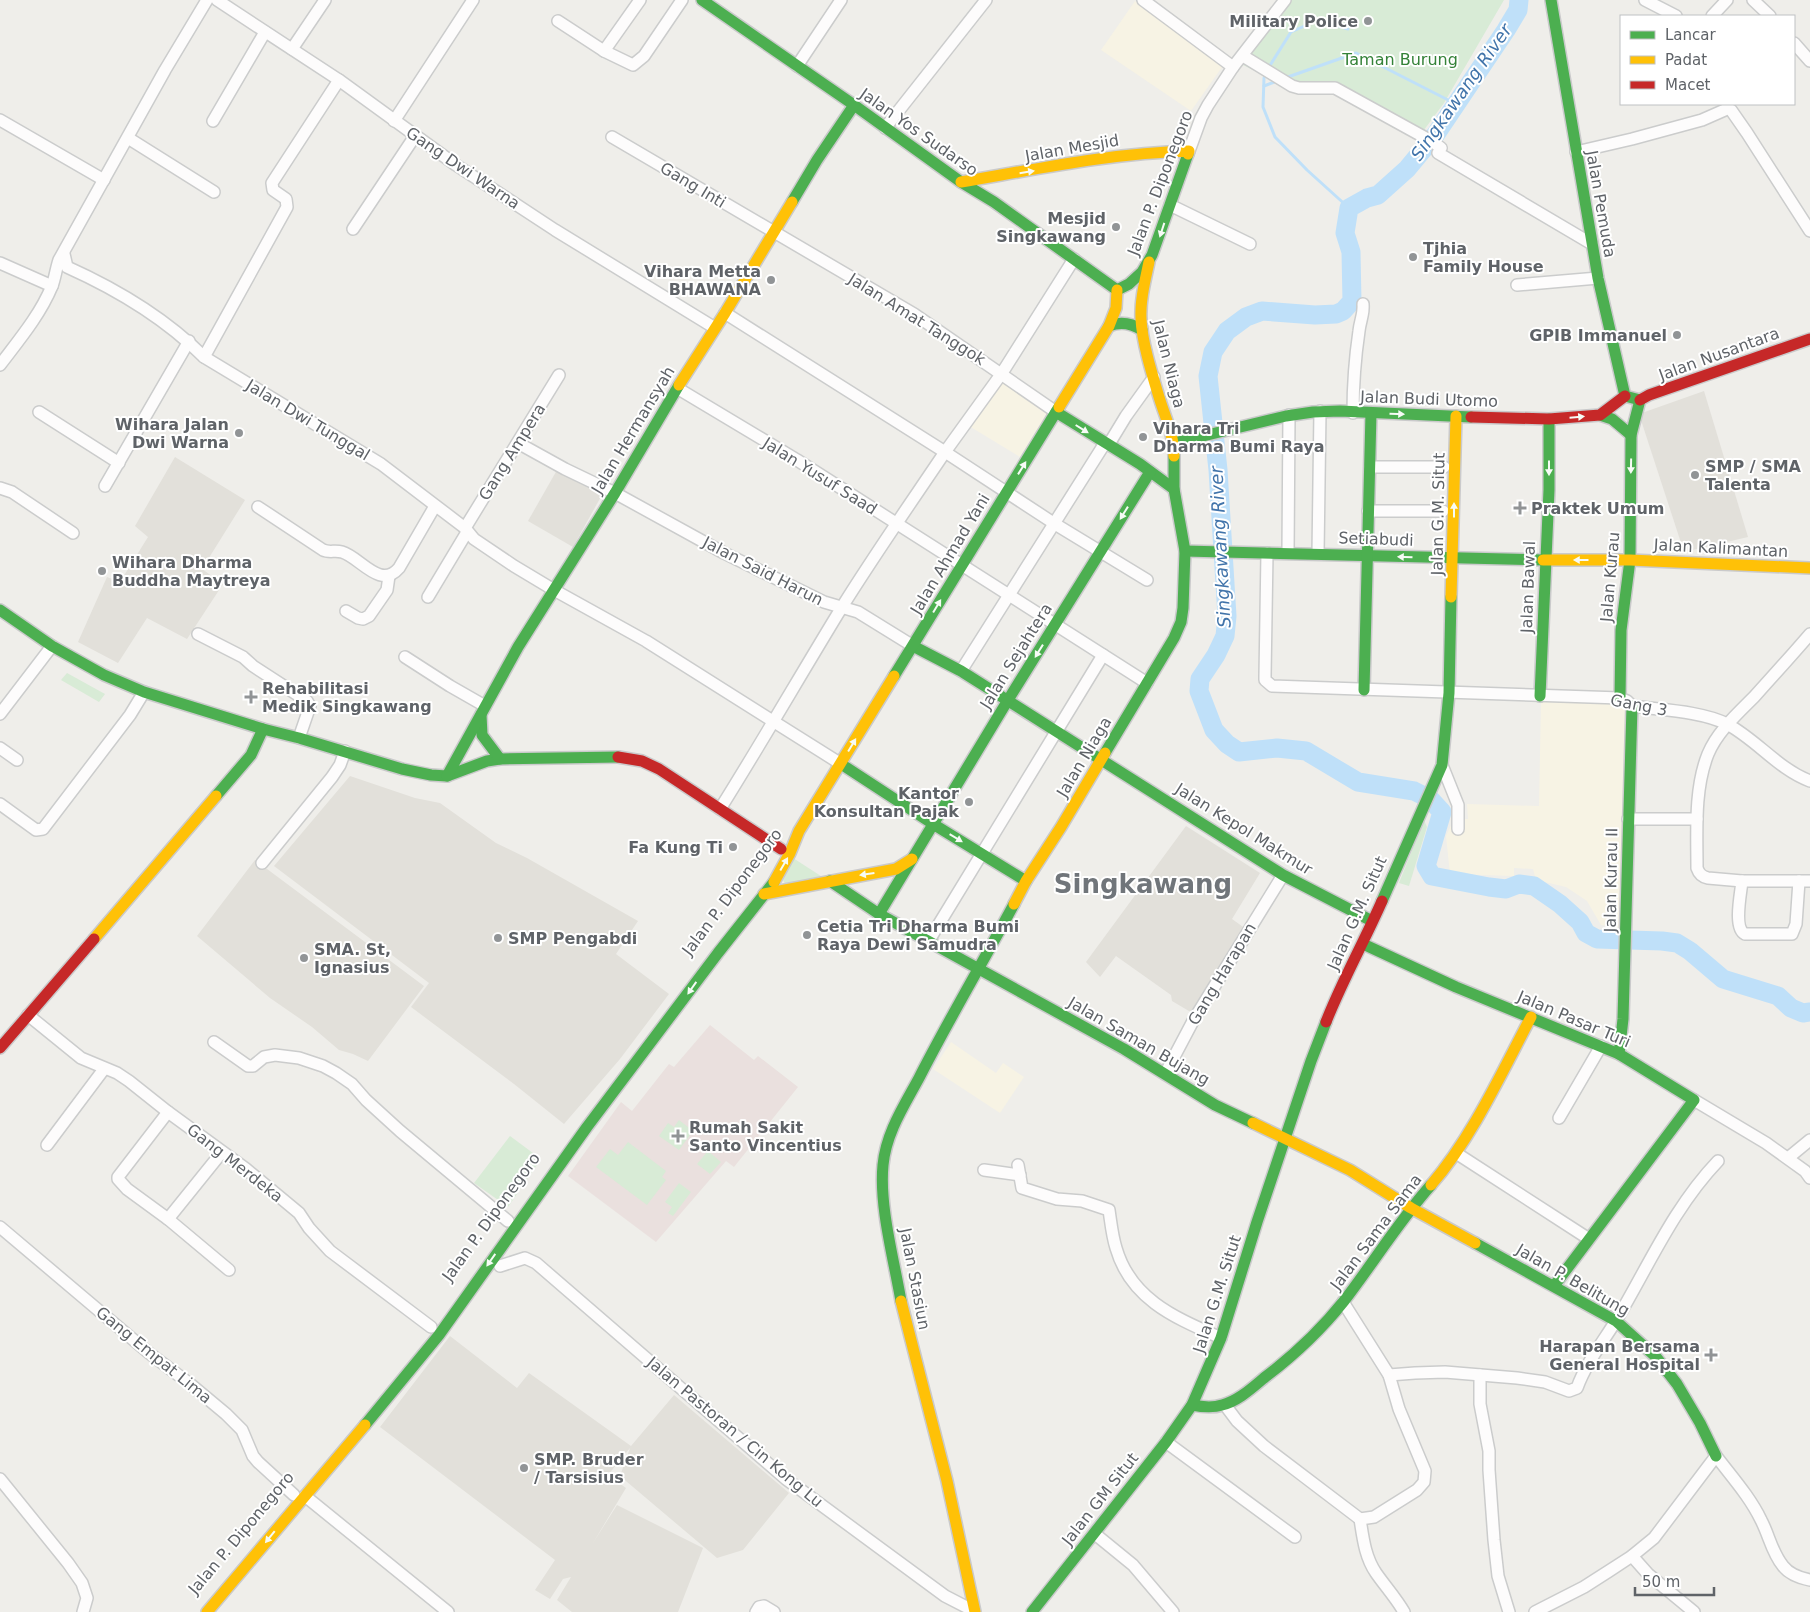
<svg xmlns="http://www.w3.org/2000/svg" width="1810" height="1612" viewBox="0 0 1810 1612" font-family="'DejaVu Sans',sans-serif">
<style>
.commercial{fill:#f7f3e4}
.education{fill:#e2e0da}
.medical{fill:#eae0de}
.green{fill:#d8ebd6}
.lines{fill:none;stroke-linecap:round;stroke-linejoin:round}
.stream{stroke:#bfe0f9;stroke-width:3}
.river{stroke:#bfe0f9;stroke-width:19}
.street-casing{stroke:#cbcccc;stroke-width:14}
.fast-casing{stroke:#cacacb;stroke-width:14}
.slow-casing{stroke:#cacacb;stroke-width:14}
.jam-casing{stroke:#cacacb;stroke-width:14}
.street{stroke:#fdfcfc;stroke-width:11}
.fast{stroke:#4caf50;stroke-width:11}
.slow{stroke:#ffc107;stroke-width:11}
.jam{stroke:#c62828;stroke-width:11}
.oneway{fill:#f6fbf6}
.poi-dot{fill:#919496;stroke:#fff;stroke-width:2}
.labels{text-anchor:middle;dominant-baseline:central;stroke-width:4;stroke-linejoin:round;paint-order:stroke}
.poi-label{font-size:16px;font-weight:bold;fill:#5f6368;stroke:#fff;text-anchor:start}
.park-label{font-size:16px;fill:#348238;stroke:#fff}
.street-label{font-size:16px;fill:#5f6368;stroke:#fff}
.water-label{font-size:18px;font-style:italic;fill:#4174aa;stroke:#fff}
.town-label{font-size:26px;font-weight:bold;fill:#70757a;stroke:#fff}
</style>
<rect width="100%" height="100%" fill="#efeeea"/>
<g class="commercial">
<path d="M1135,1L1225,63L1191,111L1101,50Z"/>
<path d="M1000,378L1050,409L1020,457L969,426Z"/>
<path d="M1541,701L1627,704L1622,928L1601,925L1587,901L1566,887L1536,880L1533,869L1514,868V876L1450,874L1446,836L1454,819H1468L1467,804L1539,806Z"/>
<path d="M951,1042L996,1073L1003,1063L1024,1077L1000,1113L933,1069Z"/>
</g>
<g class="education">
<path d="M1704,391L1748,537L1684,552L1639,414Z"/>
<path d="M175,457L245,500L202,569L223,584L187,639L147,618L118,663L78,642L107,577L120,582L148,537L135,526Z"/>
<path d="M557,470L603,493L573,547L528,521Z"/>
<path d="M350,776L415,798L440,803L496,843L527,858L638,921L616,954L669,994L620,1059L564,1124L514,1084L411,1007L429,983L274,866Z"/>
<path d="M1186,826L1260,873L1232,919L1246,929L1194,1014L1172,1001L1171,995L1116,956L1100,977L1086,962Z"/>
<path d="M255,860L424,986L368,1061L353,1054L339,1050L312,1027L270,998L197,936Z"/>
<path d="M450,1336L517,1388L529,1373L631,1446L674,1395L789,1493L743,1550L717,1558L620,1476L630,1448L608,1475L626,1488L593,1543L617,1505L703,1548L678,1612H572L557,1600L571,1577L563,1579L550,1599L535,1590L555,1560L380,1427Z"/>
</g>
<path class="medical" d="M710,1025L754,1060L758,1056L798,1087L734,1167L726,1161L656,1242L568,1176L621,1102L632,1111L669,1064L674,1067Z"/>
<g class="green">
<path d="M1292,0H1504L1444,103L1418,138L1335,91L1285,86L1243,65Z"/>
<path d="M67,673L105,694L99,702L61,680Z"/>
<path d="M1424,820L1427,827L1409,886L1399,883Z"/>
<path d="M793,858L824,878L787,887L783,880Z"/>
<path d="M679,1120L693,1131L679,1150L659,1136L668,1123L674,1127Z"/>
<path d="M510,1136L541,1159L508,1207L474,1183Z"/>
<path d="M628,1142L666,1171L662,1177L666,1180L647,1205L596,1167L610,1149L618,1155Z"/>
<path d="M708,1151L721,1162L710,1174L697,1164Z"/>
<path d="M679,1183L691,1192L673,1216L668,1213L672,1207L665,1202Z"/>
</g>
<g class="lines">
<g class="stream">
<path d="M1269,67L1291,32L1318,20L1348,29"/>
<path d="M1266,73L1264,78L1263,107L1275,137L1307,170L1349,208"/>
<path d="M1285,78L1356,53L1456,104"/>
<path d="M1264,86L1277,81"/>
</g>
<path class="river" d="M1519,0L1518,10L1506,30L1436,134L1407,169L1378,195L1367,198L1349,208L1345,233L1351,252L1352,301L1343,311L1336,314L1315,315L1262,311L1246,317L1227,331L1213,352L1208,376L1218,470L1227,616L1225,636L1216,655L1200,679L1199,691L1214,730L1227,744L1239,752L1277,748L1306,751L1358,782L1414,791L1430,799L1442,812L1426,866L1432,876L1489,887L1506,889L1519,884L1534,886L1560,904L1580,922L1586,933L1597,939L1662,941L1677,943L1690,951L1723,979L1778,996L1791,1008L1803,1013L1810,1012"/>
<g class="street-casing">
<g id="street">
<path d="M217,0L339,80L456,165L555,230L715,328"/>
<path d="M1143,0L1233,67"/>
<path d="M1645,0L1676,16"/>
<path d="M1753,0L1770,16"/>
<path d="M1712,16L1727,0"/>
<path d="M558,21L604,51L633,65L644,56L682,0"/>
<path d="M1794,43L1810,61"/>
<path d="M292,49L325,0"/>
<path d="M604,51L640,0"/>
<path d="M1243,56L1292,86L1299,88H1335L1433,142L1441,148L1438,153L1592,244"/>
<path d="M797,66L841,0"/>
<path d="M0,120L104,180"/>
<path d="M213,121L265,32"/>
<path d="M394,121L473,0"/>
<path d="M885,128L986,0"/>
<path d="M612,137L914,314L1056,412"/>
<path d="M128,138L214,192"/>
<path d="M1189,151L1201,118L1208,105L1233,67L1285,0"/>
<path d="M1576,152L1632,139L1702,120L1727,109L1731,110L1747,133L1810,231"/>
<path d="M1170,205L1250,244"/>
<path d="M353,229L415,136"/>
<path d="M64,254L67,267C116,289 165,318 204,357L381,464L465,528L474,539L514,566L554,590L646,641L841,764"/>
<path d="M1074,259L1002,373L945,452L1055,524L1147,580"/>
<path d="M0,263L52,286"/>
<path d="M1517,285L1598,278"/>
<path d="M204,357L287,207L286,199L273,190L272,183L339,80"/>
<path d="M0,365C19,340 40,315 52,286C55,278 56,269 59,260L165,70L207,0"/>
<path d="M677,388L797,460L1147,683"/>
<path d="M39,412L119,463"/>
<path d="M1353,413C1353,385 1355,358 1359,331C1360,321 1364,314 1363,304"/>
<path d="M518,443L565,469L615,493L724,553L824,602L858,612L913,646"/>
<path d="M1109,444L1126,416L1154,377"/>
<path d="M1370,467H1444"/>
<path d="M105,486L189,341"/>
<path d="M0,488L12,492L73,533"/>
<path d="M258,507L323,550C329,553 335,550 342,552C360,557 380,590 399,568L435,506"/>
<path d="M1368,511H1443"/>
<path d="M465,528L559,375"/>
<path d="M1267,553L1265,676V680L1272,686L1620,698L1627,701L1632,706C1661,710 1701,711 1727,724C1757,740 1778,769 1810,781"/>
<path d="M1288,553L1289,415"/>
<path d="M1318,554L1320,411"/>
<path d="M428,597L467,532"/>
<path d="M346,611L358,618L363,619L369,616L387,590L389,576"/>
<path d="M198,634L243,657L253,666L307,701L310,706L299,738"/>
<path d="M405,657L450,686L485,706"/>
<path d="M961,671L1105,443"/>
<path d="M0,714L52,646"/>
<path d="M0,748L17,760"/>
<path d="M1442,765L1458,805V829"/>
<path d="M0,804L36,830L43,829L130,715L144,692"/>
<path d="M720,809C762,742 801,674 842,607C875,554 910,504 945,452L725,313"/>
<path d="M1628,819H1697"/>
<path d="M262,863L332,777L340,765L345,751"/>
<path d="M1742,881H1810"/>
<path d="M1799,881L1796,924L1792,934H1745C1733,928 1741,893 1742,881L1708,878C1702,877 1699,874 1697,868C1697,831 1694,789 1708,754C1717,732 1737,714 1754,697C1773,676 1792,655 1810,634"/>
<path d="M928,942L1103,655"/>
<path d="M28,1015L81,1058L117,1073L129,1081L168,1112L246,1169L299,1213L309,1228L330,1251L431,1327"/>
<path d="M214,1042L248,1066H253L264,1057L275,1055L299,1058L323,1066L336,1073L352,1084L366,1100L400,1131L508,1221"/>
<path d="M1165,1074L1193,1021L1283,875"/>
<path d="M1694,1100L1766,1143L1805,1171L1810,1178"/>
<path d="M168,1112L118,1177V1179L127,1189L168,1219L229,1270"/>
<path d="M1559,1118L1601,1046"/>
<path d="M47,1145L104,1069"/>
<path d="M1456,1153L1589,1239"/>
<path d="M1788,1158L1810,1140"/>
<path d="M1018,1165L1022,1188L1057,1199L1082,1201L1109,1210C1111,1223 1112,1235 1116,1248C1131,1300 1176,1318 1221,1338"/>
<path d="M984,1170L1020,1175"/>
<path d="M168,1219L222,1152"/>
<path d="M0,1227L149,1353L190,1384L226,1414L242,1430L253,1456L258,1462L294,1495"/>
<path d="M500,1266L525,1258L536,1263L786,1479L945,1596L974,1611"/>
<path d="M1389,1375L1415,1373L1445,1372L1517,1378L1545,1382L1569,1391L1577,1388C1586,1363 1603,1342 1617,1319C1649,1265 1674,1207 1718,1161"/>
<path d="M1480,1375V1404L1489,1451V1470L1494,1540L1498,1576L1509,1612"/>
<path d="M1225,1405L1237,1421L1264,1446L1360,1519L1374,1517L1417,1490L1424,1482L1425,1471L1399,1409L1389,1375L1343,1302"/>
<path d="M1166,1442L1295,1537"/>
<path d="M0,1479L68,1563L82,1583L87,1598L83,1612"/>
<path d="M305,1496L448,1612"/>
<path d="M1360,1519C1363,1538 1365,1557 1376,1573C1385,1586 1396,1598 1404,1612"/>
<path d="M1095,1534L1133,1565L1173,1612"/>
<path d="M1632,1556L1648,1574L1694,1612"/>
<path d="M756,1612L759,1607L764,1606L774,1612"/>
<path d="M1535,1612L1584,1587L1609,1571L1632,1556L1654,1538L1716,1456C1732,1477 1750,1497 1761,1520C1769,1535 1772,1553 1783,1566C1789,1574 1800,1578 1810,1580"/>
</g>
</g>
<g class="fast-casing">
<g id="fast">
<path d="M702,0L854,105L961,182L994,202L1117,290"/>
<path d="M1551,0L1598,278L1625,396L1640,400"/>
<path d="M792,202L817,160L854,105"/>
<path d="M1117,290L1129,284L1142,272L1152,255L1188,154"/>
<path d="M1109,326C1121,321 1131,323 1142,330"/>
<path d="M1056,412L1140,464L1174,489"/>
<path d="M1600,415L1612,419L1631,435"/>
<path d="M1174,443L1286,416L1313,412L1340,411L1471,417"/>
<path d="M1185,551L1543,560"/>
<path d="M0,610L52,646L104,675L144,692L263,729L299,738L402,769L431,775L447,776L487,761L500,759L618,757"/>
<path d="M913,646L961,671L1283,875L1372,921"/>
<path d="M894,676L1059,407"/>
<path d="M1364,690L1371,413"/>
<path d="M1540,696L1549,490V419"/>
<path d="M1620,698L1621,630L1630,560L1631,435L1640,400"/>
<path d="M481,715L482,735L500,759"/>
<path d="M1105,753L1174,638L1181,622L1183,608L1185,551L1174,489V456"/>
<path d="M841,764L933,824L1026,881"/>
<path d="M447,776L518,647L615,493L679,385"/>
<path d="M216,796L251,755L263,729"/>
<path d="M830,881L879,914L1124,1049L1215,1105L1253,1123"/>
<path d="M1382,901L1442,765L1449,693L1451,597"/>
<path d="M879,914L1008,700L1150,472"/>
<path d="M1363,944L1456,987L1619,1054L1694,1100L1554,1286"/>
<path d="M1619,1054L1623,1019L1632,706"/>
<path d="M1475,1243L1616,1321L1656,1357L1677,1384L1700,1423L1716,1456"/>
<path d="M901,1301C894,1260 879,1206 883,1165C886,1133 904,1106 919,1078C949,1019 983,962 1014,904"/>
<path d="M1192,1405C1202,1407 1213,1408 1222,1405C1238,1401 1252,1388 1264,1378C1293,1356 1321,1330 1344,1301C1374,1262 1399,1221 1431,1185"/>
<path d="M365,1425L439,1335L587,1127L718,953L774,882"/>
<path d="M1032,1612L1166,1442L1192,1405L1221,1338L1257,1222L1311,1061L1326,1022"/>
</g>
</g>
<g class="slow-casing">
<g id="slow">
<path d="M961,182C1037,169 1112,153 1189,151L1188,154"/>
<path d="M1149,262C1145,281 1140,300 1141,319C1142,342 1152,374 1159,397C1165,417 1174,435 1174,456"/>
<path d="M679,385L725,313L792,202"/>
<path d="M1059,407L1109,326L1116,308L1117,290"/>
<path d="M1543,560H1630L1810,568"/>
<path d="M1451,597L1456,416"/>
<path d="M774,882L790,853L799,831L894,676"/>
<path d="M764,894L896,869L912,859"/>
<path d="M1014,904L1026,881L1061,827L1105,753"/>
<path d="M94,939L216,796"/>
<path d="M1253,1123L1350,1170L1411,1208L1475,1243"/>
<path d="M1431,1185C1472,1138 1502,1072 1531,1017"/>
<path d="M901,1301L947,1481L975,1612"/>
<path d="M207,1612L365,1425"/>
</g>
</g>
<g class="jam-casing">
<g id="jam">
<path d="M1640,400L1649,395L1810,339"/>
<path d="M1471,417L1549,419L1600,415L1625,396"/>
<path d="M618,757L642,761L659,769L781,849"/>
<path d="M1326,1022C1342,981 1364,942 1382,901"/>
<path d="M0,1048L94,939"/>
</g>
</g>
<use href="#street" class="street"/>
<use href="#fast" class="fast"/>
<use href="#slow" class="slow"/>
<use href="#jam" class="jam"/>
</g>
<defs><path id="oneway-solid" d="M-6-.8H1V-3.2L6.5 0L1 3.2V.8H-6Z" transform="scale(1.25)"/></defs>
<g class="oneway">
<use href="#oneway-solid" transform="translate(1027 172) rotate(-9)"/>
<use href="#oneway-solid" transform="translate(1162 230) rotate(108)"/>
<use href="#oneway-solid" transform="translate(1397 414) rotate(2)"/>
<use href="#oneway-solid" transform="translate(1577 417) rotate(-5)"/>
<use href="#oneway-solid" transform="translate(1082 429) rotate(32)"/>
<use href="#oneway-solid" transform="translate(1631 466) rotate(91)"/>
<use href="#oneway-solid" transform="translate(1022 468) rotate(-58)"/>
<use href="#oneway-solid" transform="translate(1549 468) rotate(90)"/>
<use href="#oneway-solid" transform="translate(1454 510) rotate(-90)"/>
<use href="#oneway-solid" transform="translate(1124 513) rotate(122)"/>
<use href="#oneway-solid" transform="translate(1405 557) rotate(-178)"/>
<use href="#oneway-solid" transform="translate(1581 560) rotate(180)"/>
<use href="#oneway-solid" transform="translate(937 606) rotate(-59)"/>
<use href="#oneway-solid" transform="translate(1039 651) rotate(122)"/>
<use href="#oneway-solid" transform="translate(852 745) rotate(-59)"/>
<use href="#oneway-solid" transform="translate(956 838) rotate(31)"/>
<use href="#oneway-solid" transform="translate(784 864) rotate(-60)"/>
<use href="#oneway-solid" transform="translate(867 874) rotate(172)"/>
<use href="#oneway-solid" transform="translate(692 988) rotate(125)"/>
<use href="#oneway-solid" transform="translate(491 1260) rotate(125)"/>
<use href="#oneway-solid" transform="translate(270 1537) rotate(129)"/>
</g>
<g class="poi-dot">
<circle cx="1368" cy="21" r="5"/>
<circle cx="1116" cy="227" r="5"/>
<circle cx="1413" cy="257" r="5"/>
<circle cx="771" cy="280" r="5"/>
<circle cx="1677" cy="335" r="5"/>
<circle cx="239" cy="433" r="5"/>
<circle cx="1143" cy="437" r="5"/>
<circle cx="1695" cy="475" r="5"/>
<path d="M1517.5 500.5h5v5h5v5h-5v5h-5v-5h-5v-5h5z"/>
<circle cx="102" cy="571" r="5"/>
<path d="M248.5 689.5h5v5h5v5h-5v5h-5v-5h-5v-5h5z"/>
<circle cx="969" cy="802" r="5"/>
<circle cx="733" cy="847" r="5"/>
<circle cx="807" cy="935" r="5"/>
<circle cx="498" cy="938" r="5"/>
<circle cx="304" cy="958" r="5"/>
<path d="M675.5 1128.5h5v5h5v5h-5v5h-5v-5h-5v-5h5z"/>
<path d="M1708.5 1347.5h5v5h5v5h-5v5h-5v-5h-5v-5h5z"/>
<circle cx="524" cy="1468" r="5"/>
</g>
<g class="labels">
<g class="poi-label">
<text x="1358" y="21" text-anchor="end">Military Police</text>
<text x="1106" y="218" text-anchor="end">Mesjid<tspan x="1106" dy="18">Singkawang</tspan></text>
<text x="1423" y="248">Tjhia<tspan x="1423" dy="18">Family House</tspan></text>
<text x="761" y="271" text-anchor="end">Vihara Metta<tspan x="761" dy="18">BHAWANA</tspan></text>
<text x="1667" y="335" text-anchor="end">GPIB Immanuel</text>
<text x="229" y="424" text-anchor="end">Wihara Jalan<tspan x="229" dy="18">Dwi Warna</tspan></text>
<text x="1153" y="428">Vihara Tri<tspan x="1153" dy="18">Dharma Bumi Raya</tspan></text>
<text x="1705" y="466">SMP / SMA<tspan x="1705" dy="18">Talenta</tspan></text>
<text x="1531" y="508">Praktek Umum</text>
<text x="112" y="562">Wihara Dharma<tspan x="112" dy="18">Buddha Maytreya</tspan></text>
<text x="262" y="688">Rehabilitasi<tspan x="262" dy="18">Medik Singkawang</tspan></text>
<text x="959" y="793" text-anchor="end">Kantor<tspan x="959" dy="18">Konsultan Pajak</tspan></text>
<text x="723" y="847" text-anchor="end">Fa Kung Ti</text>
<text x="817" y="926">Cetia Tri Dharma Bumi<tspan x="817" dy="18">Raya Dewi Samudra</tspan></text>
<text x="508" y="938">SMP Pengabdi</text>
<text x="314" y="949">SMA. St,<tspan x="314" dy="18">Ignasius</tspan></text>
<text x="689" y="1127">Rumah Sakit<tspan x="689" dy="18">Santo Vincentius</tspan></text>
<text x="1700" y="1346" text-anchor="end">Harapan Bersama<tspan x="1700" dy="18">General Hospital</tspan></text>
<text x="534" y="1459">SMP. Bruder<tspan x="534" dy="18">/ Tarsisius</tspan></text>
</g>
<g class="park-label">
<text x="1400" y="59">Taman Burung</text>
</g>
<g class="street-label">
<text transform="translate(919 132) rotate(35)">Jalan Yos Sudarso</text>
<text transform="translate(1072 148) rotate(-10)">Jalan Mesjid</text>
<text transform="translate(463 168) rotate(34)">Gang Dwi Warna</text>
<text transform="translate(1160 183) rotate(-69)">Jalan P. Diponegoro</text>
<text transform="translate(693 185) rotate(31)">Gang Inti</text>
<text transform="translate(1601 204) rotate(80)">Jalan Pemuda</text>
<text transform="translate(917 319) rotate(32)">Jalan Amat Tanggok</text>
<text transform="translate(1719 354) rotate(-20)">Jalan Nusantara</text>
<text transform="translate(1169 364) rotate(76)">Jalan Niaga</text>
<text transform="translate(1429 399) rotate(2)">Jalan Budi Utomo</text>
<text transform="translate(308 420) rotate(31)">Jalan Dwi Tunggal</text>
<text transform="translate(633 430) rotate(-59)">Jalan Hermansyah</text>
<text transform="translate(512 452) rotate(-58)">Gang Ampera</text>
<text transform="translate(820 476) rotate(32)">Jalan Yusuf Saad</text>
<text transform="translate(1438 514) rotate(-89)">Jalan G.M. Situt</text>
<text transform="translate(1376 539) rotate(2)">Setiabudi</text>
<text transform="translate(1721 548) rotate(3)">Jalan Kalimantan</text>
<text transform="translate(950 554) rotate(-59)">Jalan Ahmad Yani</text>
<text transform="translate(763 571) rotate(27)">Jalan Said Harun</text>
<text transform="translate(1610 577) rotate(-85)">Jalan Kurau</text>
<text transform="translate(1528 587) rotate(-88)">Jalan Bawal</text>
<text transform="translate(1016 656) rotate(-58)">Jalan Sejahtera</text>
<text transform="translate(1639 705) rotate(11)">Gang 3</text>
<text transform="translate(1084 757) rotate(-59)">Jalan Niaga</text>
<text transform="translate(1244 829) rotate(32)">Jalan Kepol Makmur</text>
<text transform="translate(1611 880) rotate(-89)">Jalan Kurau II</text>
<text transform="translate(732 892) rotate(-53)">Jalan P. Diponegoro</text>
<text transform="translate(1357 913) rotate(-66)">Jalan G.M. Situt</text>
<text transform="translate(1222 974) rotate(-59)">Gang Harapan</text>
<text transform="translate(1574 1019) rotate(23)">Jalan Pasar Turi</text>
<text transform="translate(1139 1041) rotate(30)">Jalan Saman Bujang</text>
<text transform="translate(235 1163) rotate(38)">Gang Merdeka</text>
<text transform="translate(491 1217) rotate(-54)">Jalan P. Diponegoro</text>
<text transform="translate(1376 1232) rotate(-53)">Jalan Sama Sama</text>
<text transform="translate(915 1279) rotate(79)">Jalan Stasiun</text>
<text transform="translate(1573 1280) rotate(30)">Jalan P. Belitung</text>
<text transform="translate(1217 1294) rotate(-72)">Jalan G.M. Situt</text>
<text transform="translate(154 1355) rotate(39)">Gang Empat Lima</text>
<text transform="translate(735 1432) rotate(40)">Jalan Pastoran / Cin Kong Lu</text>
<text transform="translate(1100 1499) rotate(-52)">Jalan GM Situt</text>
<text transform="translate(241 1533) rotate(-50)">Jalan P. Diponegoro</text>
</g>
<g class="water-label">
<text transform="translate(1461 92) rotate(-55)">Singkawang River</text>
<text transform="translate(1220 547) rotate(-93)">Singkawang River</text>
</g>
<g class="town-label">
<text x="1143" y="884">Singkawang</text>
</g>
</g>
<rect x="1620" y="15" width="175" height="90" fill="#ffffff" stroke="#bfc1c3"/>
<rect x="1630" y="31" width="25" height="8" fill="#4caf50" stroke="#bfc1c3"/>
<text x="1665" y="40" font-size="15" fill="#5f6368">Lancar</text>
<rect x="1630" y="56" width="25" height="8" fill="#ffc107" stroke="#bfc1c3"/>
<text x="1665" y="65" font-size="15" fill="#5f6368">Padat</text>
<rect x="1630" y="81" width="25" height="8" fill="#c62828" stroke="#bfc1c3"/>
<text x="1665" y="90" font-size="15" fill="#5f6368">Macet</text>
<path d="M1635 1587v8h79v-8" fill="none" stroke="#5f6368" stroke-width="2.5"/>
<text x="1642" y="1587" font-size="15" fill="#5f6368" stroke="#ffffff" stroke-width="4" paint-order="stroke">50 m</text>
</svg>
